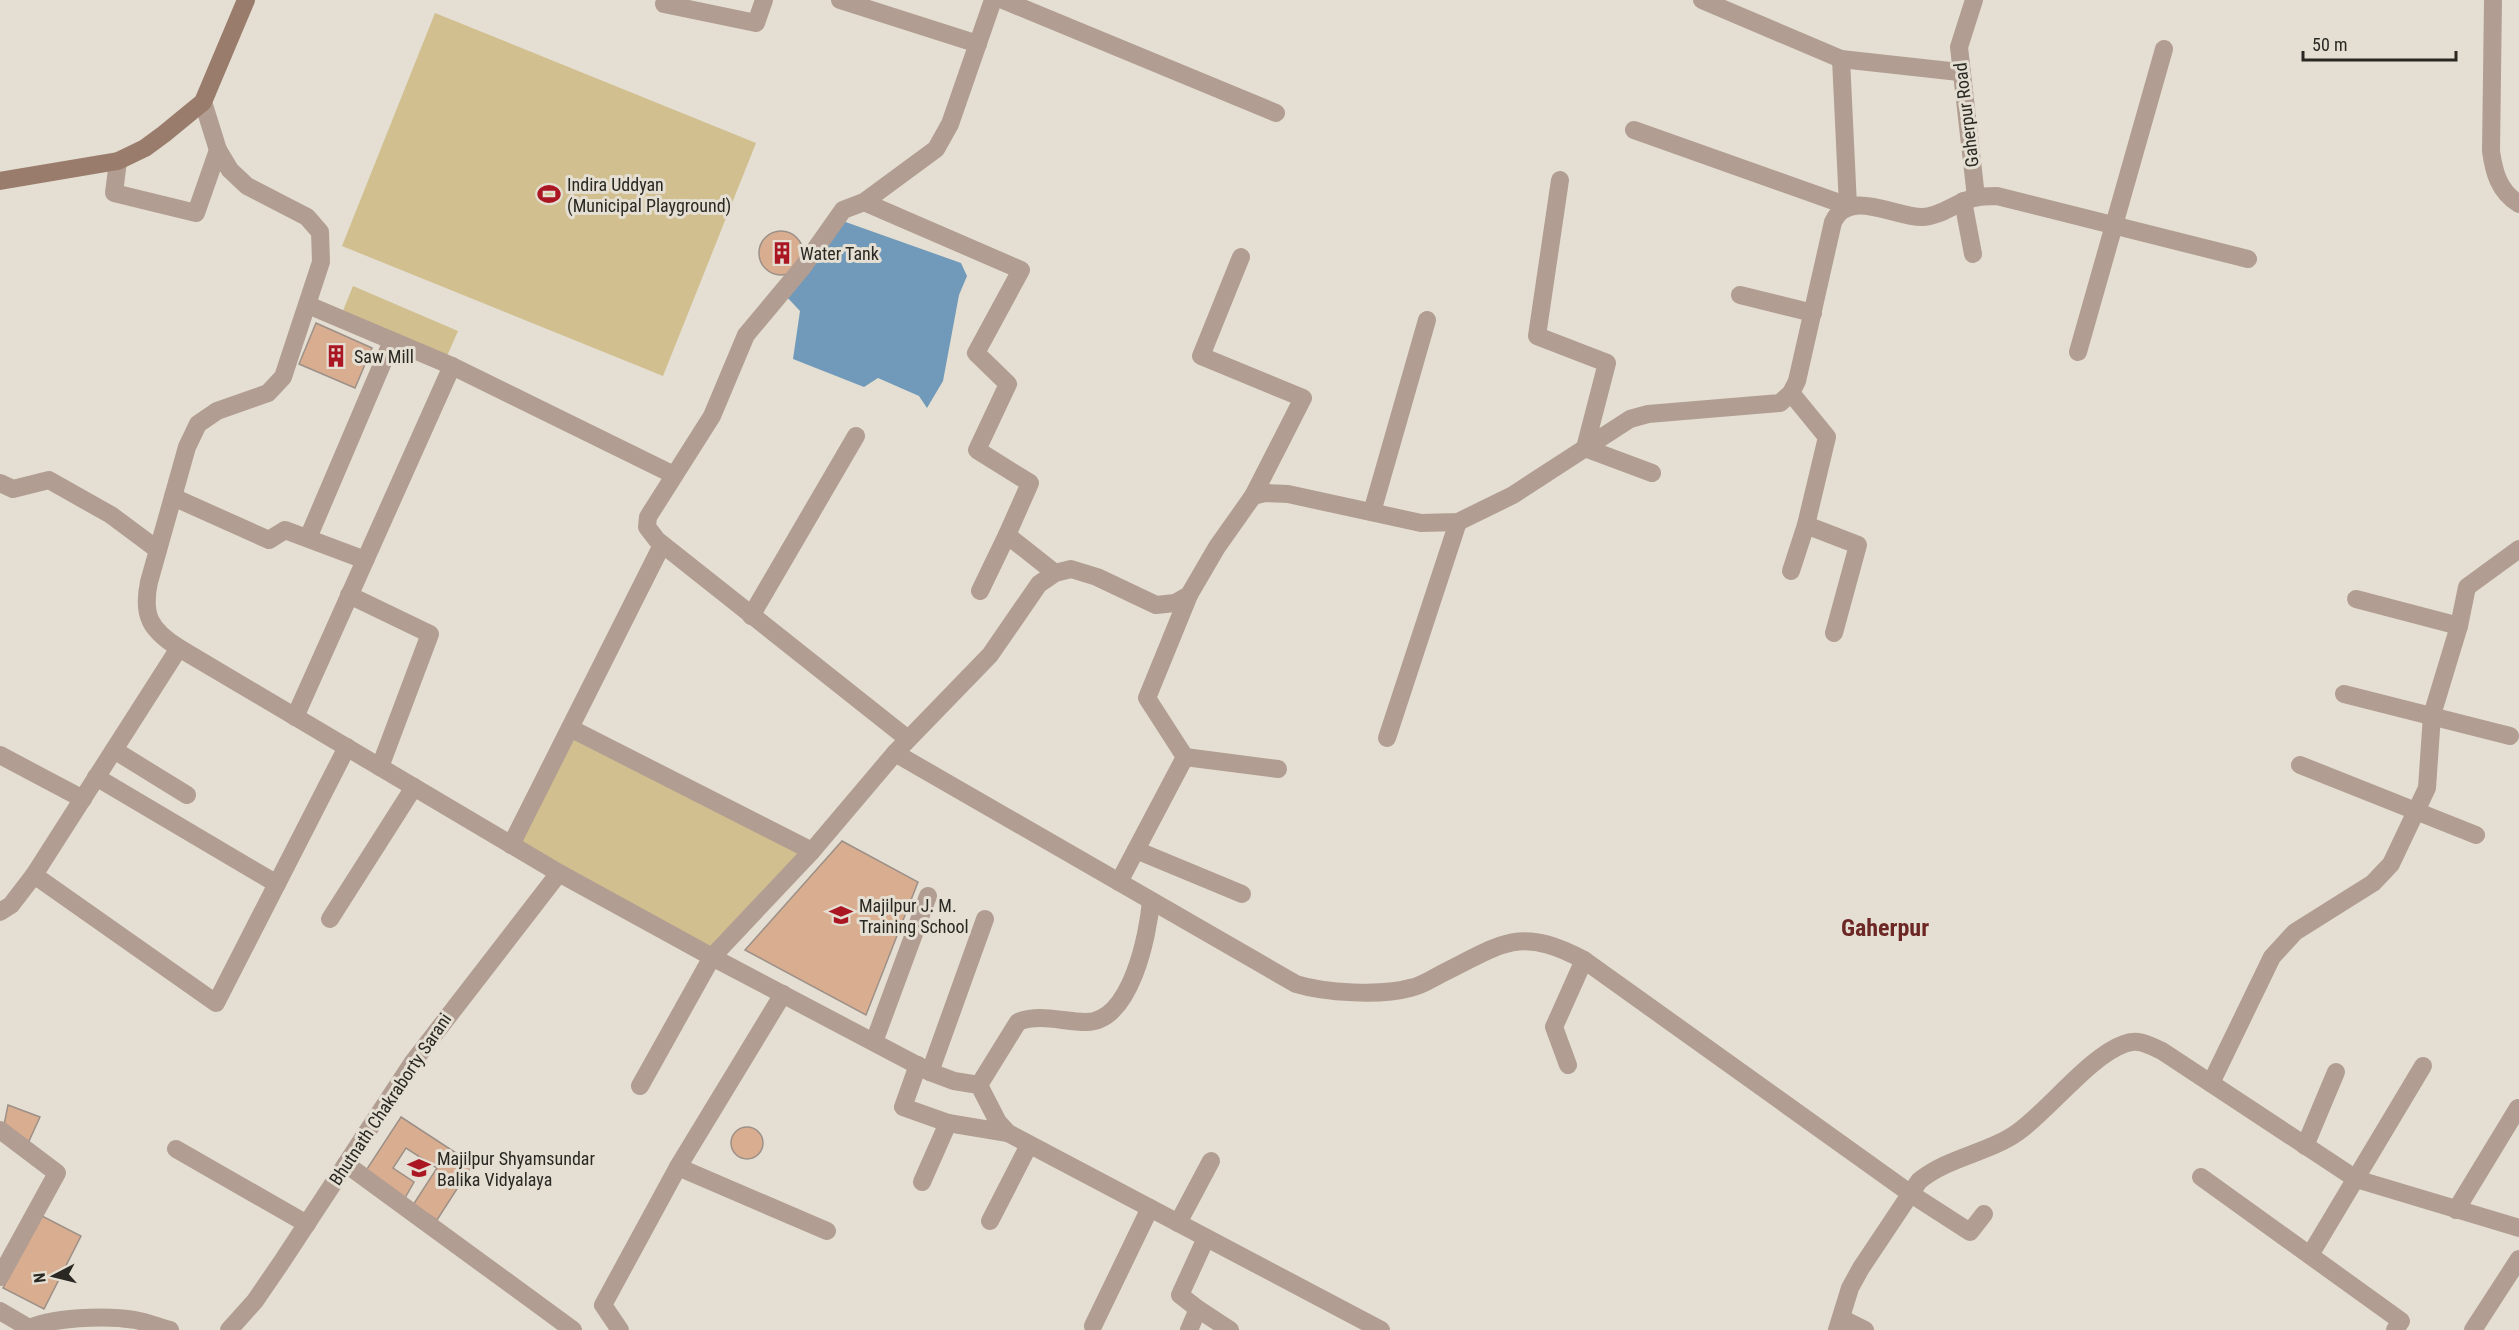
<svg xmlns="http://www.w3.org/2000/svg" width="2519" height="1330" viewBox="0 0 2519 1330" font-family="'Roboto Condensed',sans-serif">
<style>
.green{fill:#d1bf90}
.water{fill:#719aba}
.building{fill:#d9ad8f;stroke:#9c9088;stroke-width:1.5}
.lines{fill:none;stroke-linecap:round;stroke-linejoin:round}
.street{stroke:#b29d92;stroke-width:18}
.secondary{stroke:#9a7c6c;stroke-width:18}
.labels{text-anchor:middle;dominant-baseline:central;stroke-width:6;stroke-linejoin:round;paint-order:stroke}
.street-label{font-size:18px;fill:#2a2823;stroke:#e4dfd2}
.poi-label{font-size:18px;fill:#2a2823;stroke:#e4dfd2;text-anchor:start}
.district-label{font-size:24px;font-weight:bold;fill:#6c2624;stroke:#e4dfd2}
</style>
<rect width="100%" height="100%" fill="#e4dfd2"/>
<g class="green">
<path d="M435,13L756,143L663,376L342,246Z"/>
<path d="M353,286L458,331L444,363L340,318Z"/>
<path d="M570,728L812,851L712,956L512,845Z"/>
</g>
<path class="water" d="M840,220L961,263L967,276L959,295L943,381L927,408L919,396L878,378L864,387L793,359L800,311L784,294Z"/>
<g class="building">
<circle cx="781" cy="253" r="22"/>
<path d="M316,323L372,348L355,388L299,364Z"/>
<path d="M842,841L918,882L866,1015L745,950Z"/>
<path d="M8,1105L40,1117L29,1141L3,1130Z"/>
<path d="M401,1117L473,1164L437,1220L413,1205L437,1168L406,1148L393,1168L414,1182L405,1198L365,1172Z"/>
<circle cx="747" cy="1143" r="16"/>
<path d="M40,1215L81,1236L44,1309L3,1288Z"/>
</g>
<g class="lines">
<g class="street">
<path d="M840,0L978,44"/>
<path d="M1003,0L1276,113"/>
<path d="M1702,0L1841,59L1959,72"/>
<path d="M1974,0L1959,47L1976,197"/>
<path d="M2493,0L2491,151C2494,173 2499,191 2519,204"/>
<path d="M664,4L756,23L764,0"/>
<path d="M203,102L218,150L230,170L247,186L307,217L320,232L321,262L283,377L268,393L217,411L198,424L187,447L149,582C142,615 150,630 179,648L559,873L712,957L812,851L895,753L990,655L1039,584L1055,573L1071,569L1097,577L1156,605L1175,603L1189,595L1217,547L1253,496L1265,493L1288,494L1421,523L1458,522L1513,495L1630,419L1648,414L1780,403L1791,393L1797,381L1833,222C1849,188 1894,217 1922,217C1940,217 1956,202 1974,198C1981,196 1989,196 1997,196L2248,259"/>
<path d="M1634,130L1848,206L1841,59"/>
<path d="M118,161L114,193L196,213L218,150"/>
<path d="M1560,180L1537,336L1607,363L1585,448L1652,473"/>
<path d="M1963,201L1973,254"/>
<path d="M864,202L1021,270L976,353L1008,384L977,450L1030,483L1007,535L1055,573"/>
<path d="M1241,257L1201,356L1303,398L1253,496"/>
<path d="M1740,295L1813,313"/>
<path d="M308,305L452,366L674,475"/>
<path d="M2078,352L2164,49"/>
<path d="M1791,393L1827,437L1806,525L1858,545L1834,633"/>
<path d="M0,483L13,489L49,480L111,515L158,550"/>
<path d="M173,497L269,540L285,530L365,560"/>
<path d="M1372,512L1427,320"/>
<path d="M308,538L392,341"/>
<path d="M1791,571L1806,525"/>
<path d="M980,591L1007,535"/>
<path d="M349,595L430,634L380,767"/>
<path d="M2356,599L2459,626"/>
<path d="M751,616L856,436"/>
<path d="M2344,694L2510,736"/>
<path d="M295,717L452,366"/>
<path d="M570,728L812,851"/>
<path d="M1387,738L1458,522"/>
<path d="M908,739L657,540L647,527L648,517L712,416L746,335L802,268L843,210L864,202L936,149L950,124L993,0"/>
<path d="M114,750L187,795"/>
<path d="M895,753L1296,984C1325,993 1381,996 1410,988C1422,986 1433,978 1443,973C1503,943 1520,926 1584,960L1911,1194L1970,1232L1984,1214"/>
<path d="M0,755L83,799"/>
<path d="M1185,757L1278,769"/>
<path d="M2300,765L2476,835"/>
<path d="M96,777L277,884"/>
<path d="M511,845L662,545"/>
<path d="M1136,850L1242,894"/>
<path d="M34,875L216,1003L347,747"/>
<path d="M1119,882L1185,757L1147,698L1189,595"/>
<path d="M0,912L11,905L34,875L179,648"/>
<path d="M330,919L414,787"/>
<path d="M874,1042L928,896"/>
<path d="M918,1065L903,1107L948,1123L1008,1133"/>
<path d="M1568,1065L1554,1027L1584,960"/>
<path d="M930,1072L985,919"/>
<path d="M2211,1083L2272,957L2295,932L2373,883L2391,864L2427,788L2432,715L2459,626L2467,587L2519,549"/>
<path d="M979,1085L1018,1022C1040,1013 1063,1022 1086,1022C1131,1022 1148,935 1151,901"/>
<path d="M640,1086L712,957L930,1072L954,1081L979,1085L998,1122L1008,1133L1381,1330"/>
<path d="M0,1130L57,1173L0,1277"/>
<path d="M2305,1146L2336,1072"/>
<path d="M176,1149L307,1224"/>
<path d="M346,1164L573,1330"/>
<path d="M678,1167L827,1231"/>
<path d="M2201,1177L2401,1321L2395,1330"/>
<path d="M922,1182L948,1123"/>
<path d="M2456,1210L2518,1108"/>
<path d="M990,1221L1029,1145"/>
<path d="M1178,1223L1211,1161"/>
<path d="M2310,1255L2423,1066"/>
<path d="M1198,1309L1230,1330"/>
<path d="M0,1311L29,1328"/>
<path d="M1841,1318L1865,1330"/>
<path d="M1093,1326L1150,1208"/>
<path d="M25,1330C50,1317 107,1315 135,1320C147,1322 159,1327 170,1330"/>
<path d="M229,1330L255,1301L283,1260L413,1062L559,873"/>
<path d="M620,1330L603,1305L678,1167L783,994"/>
<path d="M1189,1330L1198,1309L1180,1295L1206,1238"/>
<path d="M1837,1330L1850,1288L1861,1268L1919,1181C1948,1157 1989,1153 2018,1132C2049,1110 2090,1056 2124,1044C2138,1038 2149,1045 2162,1051L2356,1179L2519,1228"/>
<path d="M2473,1330L2519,1259"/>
</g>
<path class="secondary" d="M0,181L118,161L145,148L164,134L203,102L246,0"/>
</g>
<defs>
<g id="stadium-bare" transform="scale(1.8)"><path d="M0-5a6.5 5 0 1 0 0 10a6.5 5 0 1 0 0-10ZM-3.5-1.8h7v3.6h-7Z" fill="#aa1622" stroke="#e4dfd2" stroke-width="2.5" paint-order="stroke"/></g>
<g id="building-bare" transform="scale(1.8)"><path d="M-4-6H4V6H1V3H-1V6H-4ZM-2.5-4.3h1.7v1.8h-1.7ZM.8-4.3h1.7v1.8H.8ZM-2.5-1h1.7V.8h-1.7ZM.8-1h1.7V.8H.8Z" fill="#aa1622" stroke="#e4dfd2" stroke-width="2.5" paint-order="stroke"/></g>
<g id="school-bare" transform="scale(1.8)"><path d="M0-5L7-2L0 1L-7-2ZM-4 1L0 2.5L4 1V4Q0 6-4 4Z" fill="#aa1622" stroke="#e4dfd2" stroke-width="2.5" paint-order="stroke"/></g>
</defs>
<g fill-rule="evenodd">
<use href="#stadium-bare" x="549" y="194"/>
<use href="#building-bare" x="782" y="253"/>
<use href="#building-bare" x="336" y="356"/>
<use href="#school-bare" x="841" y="915"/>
<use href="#school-bare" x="419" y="1168"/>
</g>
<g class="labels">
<g class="street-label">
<text transform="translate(1966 115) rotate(-97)">Gaherpur Road</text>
<text transform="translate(390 1099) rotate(-56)">Bhutnath Chakraborty Sarani</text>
</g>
<g class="poi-label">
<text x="567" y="184">Indira Uddyan<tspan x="567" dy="21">(Municipal Playground)</tspan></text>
<text x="800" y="253">Water Tank</text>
<text x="354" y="356">Saw Mill</text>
<text x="859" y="905">Majilpur J. M.<tspan x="859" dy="21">Training School</tspan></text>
<text x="437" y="1158">Majilpur Shyamsundar<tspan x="437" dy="21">Balika Vidyalaya</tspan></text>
</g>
<g class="district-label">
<text x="1885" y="928">Gaherpur</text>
</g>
</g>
<g transform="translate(54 1276) rotate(263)" stroke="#e4dfd2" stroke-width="4.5" paint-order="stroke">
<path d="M0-4.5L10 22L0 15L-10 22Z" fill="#2a2823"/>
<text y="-9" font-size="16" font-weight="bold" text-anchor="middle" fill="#2a2823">N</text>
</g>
<path d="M2303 51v9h153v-9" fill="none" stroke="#2a2823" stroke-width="3"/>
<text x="2312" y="51" font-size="18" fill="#2a2823" stroke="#e4dfd2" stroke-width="4.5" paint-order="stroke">50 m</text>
</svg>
